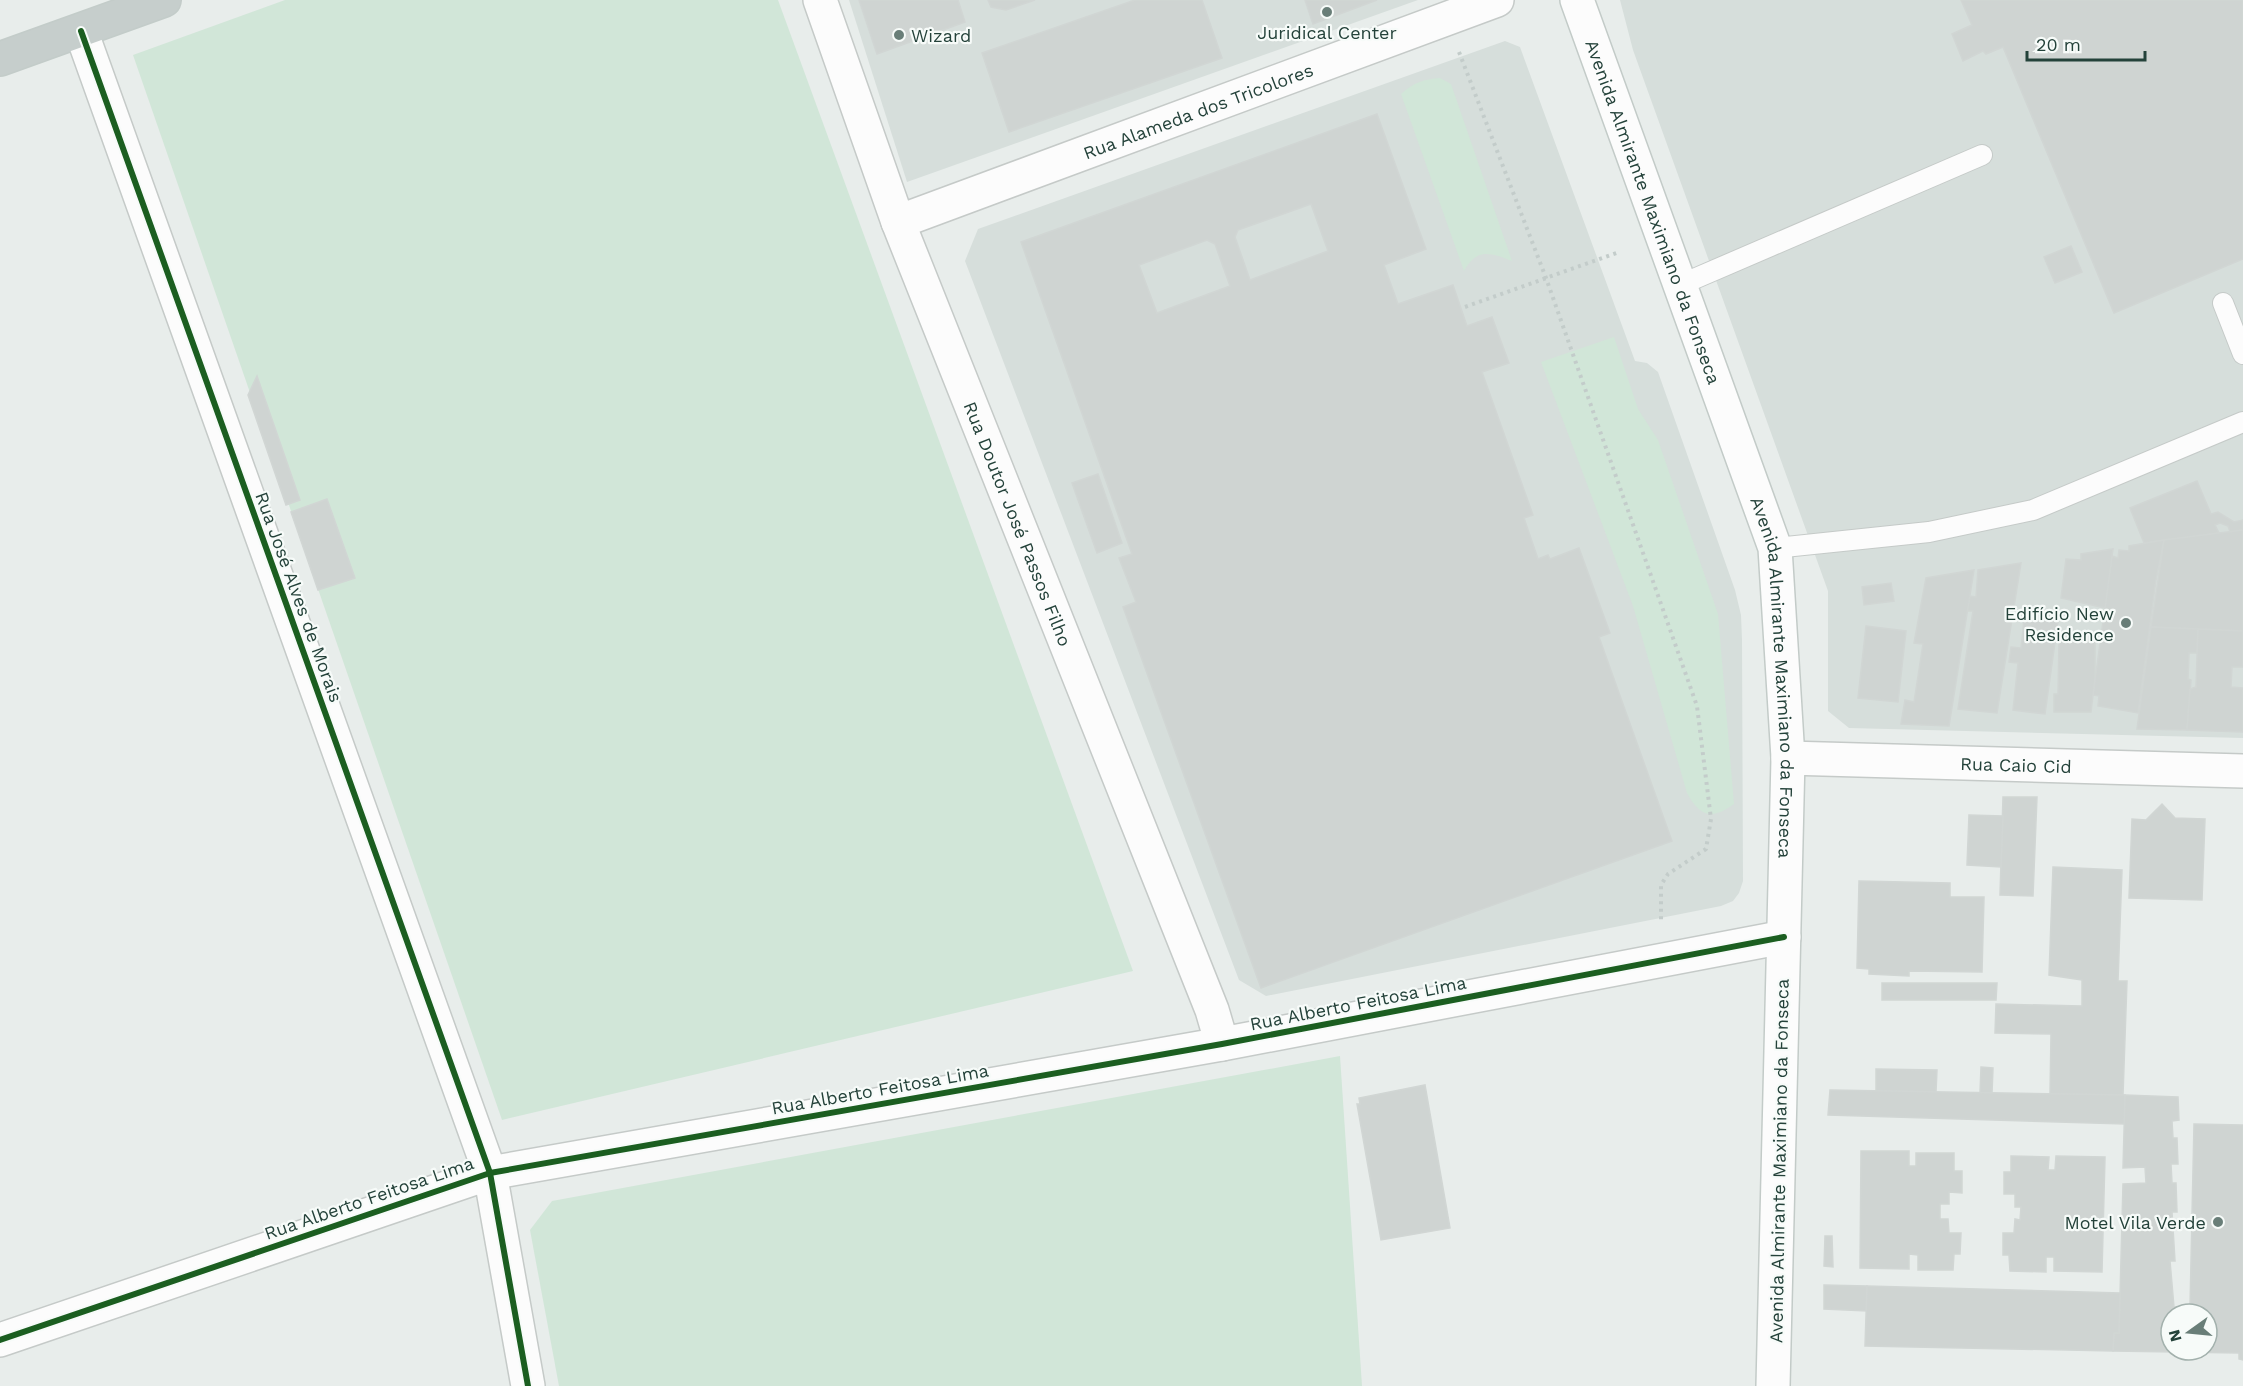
<svg xmlns="http://www.w3.org/2000/svg" width="2243" height="1386" viewBox="0 0 2243 1386" font-family="'Work Sans',sans-serif">
<style>
.built{fill:#d6dedb}
.green{fill:#d1e6d8}
.building{fill:#cfd4d2;stroke:#d1d6d4;stroke-width:1.5;fill-rule:evenodd}
.lines{fill:none;stroke-linecap:round;stroke-linejoin:round}
.service-casing{stroke:#c5cac8;stroke-width:22}
.minor-casing{stroke:#c5cac8;stroke-width:36}
.secondary-casing{stroke:#c3cbc8;stroke-width:36}
.trunk-casing{stroke:#c3ccc9;stroke-width:36}
.path{stroke:#c3ccca;stroke-width:4;stroke-dasharray:3 4.5;stroke-linecap:butt}
.service{stroke:#fcfcfc;stroke-width:20}
.minor{stroke:#fcfcfc;stroke-width:33}
.secondary{stroke:#fcfcfc;stroke-width:33}
.trunk{stroke:#c6cecc;stroke-width:33}
.cycleway-casing{stroke:#f7fbf9;stroke-width:10}
.cycleway{stroke:#1b5e20;stroke-width:6}
.poi-dot{fill:#697e78;stroke:#f7fbf9;stroke-width:2}
.labels{text-anchor:middle;dominant-baseline:central;stroke-width:4.5;stroke-linejoin:round;paint-order:stroke}
.poi-label{font-size:18px;fill:#24423a;stroke:#f7fbf9;text-anchor:end}
.street-label{font-size:18px;fill:#24423a;stroke:#f7fbf9}
</style>
<rect width="100%" height="100%" fill="#e8edeb"/>
<g class="built">
<path d="M849,0H1418L907,182Z"/>
<path d="M1620,0H2243V738L1849,728L1828,711V591L1633,50Z"/>
<path d="M1505,41L1520,47L1635,361L1647,363L1658,372L1735,590L1741,615L1742,640L1743,881L1739,893L1733,901L1721,906L1266,996L1239,980L965,261L978,229Z"/>
</g>
<g class="green">
<path d="M285,0H778L1133,971L502,1120L133,55Z"/>
<path d="M1440,78L1451,84L1512,261C1489,252 1477,248 1464,271L1401,94C1413,83 1424,79 1440,78Z"/>
<path d="M1614,337L1638,409L1658,440L1718,614L1734,804C1712,820 1700,817 1687,793L1633,606L1541,362Z"/>
<path d="M1340,1056L1362,1386H559L530,1230L552,1201Z"/>
</g>
<g class="building">
<path d="M859,0H958L965,22L877,54Z"/>
<path d="M988,0H1035L1006,10L991,7Z"/>
<path d="M1135,0H1202L1222,58L1009,132L982,53Z"/>
<path d="M1305,0H1377L1313,24Z"/>
<path d="M1961,0H2243V259L2114,313L2003,47L1986,54L1983,51L1963,61L1952,34L1972,25Z"/>
<path d="M1377,114L1426,249L1384,265L1398,304L1453,285L1467,326L1492,317L1509,363L1482,372L1533,515L1524,518L1538,559L1548,555L1550,559L1579,548L1610,633L1599,637L1672,841L1261,988L1123,607L1136,602L1119,558L1132,554L1021,242ZM1311,204L1328,251L1250,280L1235,237L1238,230ZM1207,240L1215,244L1230,286L1157,313L1139,265Z"/>
<path d="M2071,246L2082,272L2055,283L2044,257Z"/>
<path d="M257,376L300,500L286,505L248,395Z"/>
<path d="M1098,474L1122,543L1097,553L1072,483Z"/>
<path d="M2197,481L2211,514L2218,512L2234,522L2243,520V530L2230,532L2228,526L2220,523L2215,525L2219,533L2144,543L2130,508Z"/>
<path d="M327,499L355,578L318,590L291,512Z"/>
<path d="M2243,530V631L2151,627L2164,540Z"/>
<path d="M2164,540L2156,580L2138,713L2098,706L2099,696L2093,695L2112,556L2118,558L2119,550L2129,551V546Z"/>
<path d="M2113,549L2105,608L2061,598L2066,559L2081,560V554Z"/>
<path d="M2021,563L1997,713L1958,709L1973,611H1967L1970,596L1976,597L1978,570Z"/>
<path d="M1974,570L1949,726L1901,724L1905,700L1914,702L1923,644L1914,643L1926,578Z"/>
<path d="M1891,583L1894,601L1864,605L1862,587Z"/>
<path d="M2025,610L2059,614L2045,714L2013,710L2018,663L2009,662L2011,647L2021,648Z"/>
<path d="M1866,626L1906,631L1898,702L1858,698Z"/>
<path d="M2151,627L2198,629L2197,653H2189L2188,679L2191,680L2187,730L2137,729Z"/>
<path d="M2198,629L2243,631V667H2232L2231,687L2243,688V732L2187,730L2190,689L2196,687Z"/>
<path d="M2063,635L2095,636V678L2091,712H2054V694H2058L2059,641H2063Z"/>
<path d="M2003,797H2037L2033,896L2000,895Z"/>
<path d="M2162,804L2175,818L2205,819L2202,900L2129,898L2132,819L2146,820Z"/>
<path d="M1969,815L2003,816L2001,867L1967,865Z"/>
<path d="M2053,867L2122,870L2118,981H2127L2123,1095L2050,1094L2051,1034L1995,1033L1996,1004L2082,1006V980L2049,975Z"/>
<path d="M1859,881L1950,883V897H1984L1982,972L1909,971V976L1869,974V969L1857,968Z"/>
<path d="M1882,983H1997L1996,1000H1882Z"/>
<path d="M1981,1067L1993,1068L1992,1093H1980Z"/>
<path d="M1876,1069L1937,1070L1936,1092L1876,1091Z"/>
<path d="M1425,1085L1450,1228L1381,1240L1357,1104H1360L1359,1098Z"/>
<path d="M1830,1090L2125,1095V1124L1828,1115Z"/>
<path d="M2125,1095L2178,1097L2179,1120L2172,1121L2173,1138H2177L2178,1164H2171L2172,1183H2176L2177,1212H2172L2175,1261H2170L2174,1307H2190L2194,1124L2243,1125V1360L2239,1359V1353L2113,1351L2114,1333H2119L2123,1184L2146,1183L2145,1167L2123,1168ZM2171,1314H2207V1350H2171Z"/>
<path d="M1861,1151H1909V1166H1916V1153H1954V1171H1962V1193L1949,1192V1204H1940V1219H1948L1949,1233H1961L1960,1254H1954L1953,1270H1918V1255L1909,1254V1269L1860,1268Z"/>
<path d="M2011,1156L2049,1157L2048,1170H2055L2056,1156L2105,1157L2102,1272L2054,1271V1257H2046V1272L2010,1271L2009,1255H2003V1233H2014L2015,1219L2020,1220L2021,1207H2015V1194H2004V1172H2011Z"/>
<path d="M1825,1236H1832L1833,1267L1824,1266Z"/>
<path d="M1824,1285L1867,1286V1311L1824,1309Z"/>
<path d="M1867,1286L2120,1293L2119,1333H2114L2113,1351L1865,1346Z"/>
</g>
<g class="lines">
<g class="service-casing">
<g id="service">
<path d="M1680,285L1982,155"/>
<path d="M2223,303L2243,354"/>
<path d="M1775,548L1929,532L2033,510L2243,422"/>
</g>
</g>
<g class="minor-casing">
<g id="minor">
<path id="s1" d="M820,0L898,222L1212,1010L1222,1044"/>
<path d="M81,31L490,1173L528,1386"/>
<path id="s2" d="M898,222L1497,0"/>
<path id="s3" d="M1788,758L2243,771"/>
<path d="M0,1340L490,1173L1222,1044L1784,937"/>
</g>
</g>
<g class="secondary-casing">
<g id="secondary">
<path id="s4" d="M1577,0L1775,548L1788,758L1773,1386"/>
</g>
</g>
<g class="trunk-casing">
<path id="trunk" d="M0,59L164,0"/>
</g>
<g class="path">
<path d="M1459,52L1546,278L1697,706L1711,819L1706,849L1668,874L1661,885V923"/>
<path d="M1465,307L1619,252"/>
</g>
<use href="#service" class="service"/>
<use href="#minor" class="minor"/>
<use href="#secondary" class="secondary"/>
<use href="#trunk" class="trunk"/>
<g class="cycleway-casing">
<g id="cycleway">
<path d="M81,31L490,1173L528,1386"/>
<path d="M0,1340L490,1173L1222,1044L1784,937"/>
</g>
</g>
<use href="#cycleway" class="cycleway"/>
</g>
<g class="poi-dot">
<circle cx="1327" cy="12" r="6"/>
<circle cx="899" cy="35" r="6"/>
<circle cx="2126" cy="623" r="6"/>
<circle cx="2218" cy="1222" r="6"/>
</g>
<g class="labels">
<g class="poi-label">
<text x="1327" y="32" text-anchor="middle">Juridical Center</text>
<text x="911" y="35" text-anchor="start">Wizard</text>
<text x="2114" y="613">Edifício New<tspan x="2114" dy="21">Residence</tspan></text>
<text x="2206" y="1222">Motel Vila Verde</text>
</g>
<g class="street-label">
<text stroke="none"><textPath href="#s2" startOffset="320">Rua Alameda dos Tricolores</textPath></text>
<text stroke="none"><textPath href="#s4" startOffset="225">Avenida Almirante Maximiano da Fonseca</textPath></text>
<text stroke="none"><textPath href="#s1" startOffset="560">Rua Doutor José Passos Filho</textPath></text>
<text transform="translate(299 597) rotate(70)">Rua José Alves de Morais</text>
<text stroke="none"><textPath href="#s4" startOffset="711">Avenida Almirante Maximiano da Fonseca</textPath></text>
<text stroke="none"><textPath href="#s3" startOffset="228">Rua Caio Cid</textPath></text>
<text transform="translate(1358 1003) rotate(-11)">Rua Alberto Feitosa Lima</text>
<text transform="translate(880 1089) rotate(-10)">Rua Alberto Feitosa Lima</text>
<text transform="translate(1779 1161) rotate(-89)">Avenida Almirante Maximiano da Fonseca</text>
<text transform="translate(369 1198) rotate(-19)">Rua Alberto Feitosa Lima</text>
</g>
</g>
<g transform="translate(2189 1332) rotate(255)"><circle r="28" fill="#f7fbf9" stroke="#a3b1ad" stroke-width="1.5"/>
<path d="M0-4.5L10 22L0 15L-10 22Z" fill="#697e78"/>
<text y="-9" font-size="16" font-weight="bold" text-anchor="middle" fill="#24423a">N</text>
</g>
<path d="M2027 51v9h118v-9" fill="none" stroke="#24423a" stroke-width="3"/>
<text x="2036" y="51" font-size="18" fill="#24423a" stroke="#f7fbf9" stroke-width="4.5" paint-order="stroke">20 m</text>
</svg>
